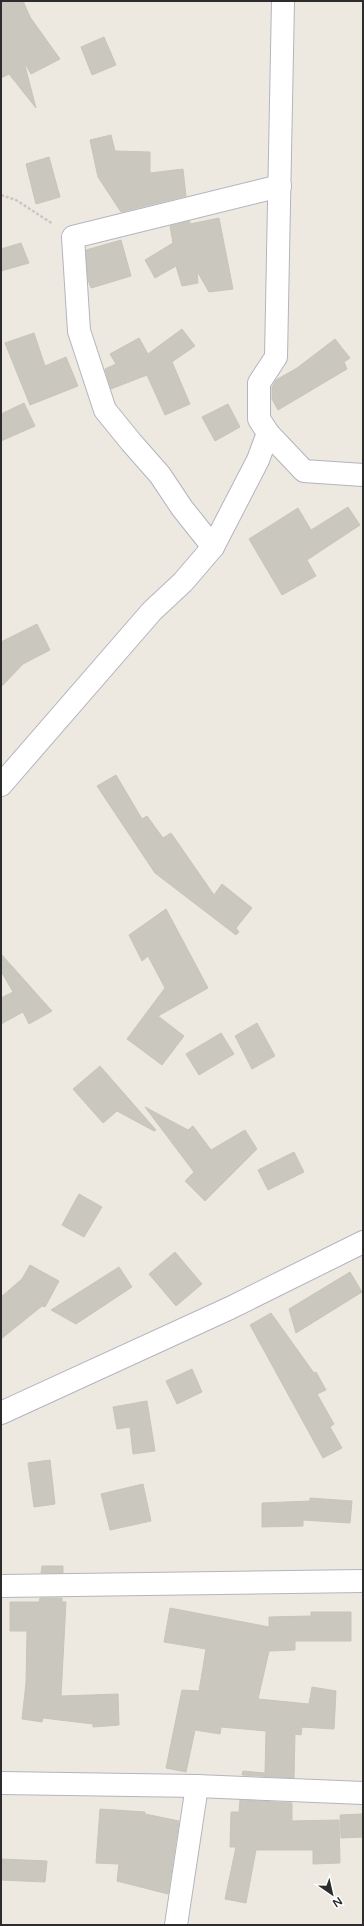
<svg xmlns="http://www.w3.org/2000/svg" width="364" height="1926" viewBox="0 0 364 1926" font-family="'Varela Round',sans-serif">
<style>
.building{fill:#c9c7be;stroke:#c8c5b9}
.lines{fill:none;stroke-linecap:round;stroke-linejoin:round}
.minor-casing{stroke:#b3b4bf;stroke-width:24}
.path{stroke:#c8c8c8;stroke-width:2.5;stroke-dasharray:3 2;stroke-linecap:butt}
.minor{stroke:#fff;stroke-width:22}
</style>
<rect width="100%" height="100%" fill="#ede9e0"/>
<g class="building">
<path d="M1,1H23L30,17L60,59L31,74L24,62L36,108L9,74L1,78Z"/>
<path d="M104,37L116,65L92,75L81,47Z"/>
<path d="M111,135L115,151L150,152V173L183,169L186,196L121,212L98,177L90,140Z"/>
<path d="M49,157L60,197L36,204L26,164Z"/>
<path d="M219,218L233,289L209,292L197,271L198,283L182,286L176,266L155,278L145,260L173,243L170,226L190,221V224Z"/>
<path d="M121,240L131,276L91,288L88,280L86,250Z"/>
<path d="M21,243L29,263L1,271V249Z"/>
<path d="M182,329L195,346L172,362L190,404L165,415L147,375L111,389L105,369L116,364L110,354L139,338L148,354Z"/>
<path d="M34,333L45,366L66,357L78,386L30,405L5,343Z"/>
<path d="M335,339L350,358L344,362L347,369L278,410L272,399V387L276,380L297,368Z"/>
<path d="M24,403L35,426L1,441V414Z"/>
<path d="M228,404L240,427L215,441L202,417Z"/>
<path d="M348,507L360,525L307,560L316,576L282,595L249,539L298,508L311,530Z"/>
<path d="M37,624L50,650L23,664L1,687V642Z"/>
<path d="M116,775L142,819L147,816L163,838L171,833L214,895L222,884L252,908L236,928L239,932L236,935L155,873L97,786Z"/>
<path d="M166,909L208,988L158,1016L184,1036L162,1065L127,1039L165,988L148,956L142,961L129,935Z"/>
<path d="M2,955L43,1001L52,1011L29,1024L23,1012L1,1024V998L13,992L1,971V956Z"/>
<path d="M257,1023L275,1056L252,1069L235,1036Z"/>
<path d="M221,1033L234,1054L199,1075L186,1054Z"/>
<path d="M100,1066L156,1130L154,1131L117,1111L103,1123L73,1089Z"/>
<path d="M145,1107L188,1130L193,1126L211,1150L245,1130L257,1149L205,1201L185,1181L194,1172Z"/>
<path d="M294,1152L304,1172L268,1190L258,1170Z"/>
<path d="M79,1194L102,1207L84,1237L62,1225Z"/>
<path d="M175,1252L202,1284L176,1306L149,1274Z"/>
<path d="M30,1265L59,1281L45,1307L42,1306L1,1339V1297L22,1279Z"/>
<path d="M119,1267L132,1287L76,1324L51,1310Z"/>
<path d="M350,1272L362,1292L296,1333L289,1309Z"/>
<path d="M271,1313L314,1373L316,1372L326,1390L317,1394L334,1424L330,1427L342,1448L323,1458L250,1325Z"/>
<path d="M192,1369L202,1392L177,1404L166,1381Z"/>
<path d="M147,1401L155,1451L133,1454L130,1427L117,1429L113,1407Z"/>
<path d="M50,1460L55,1504L34,1507L28,1463Z"/>
<path d="M143,1484L151,1521L110,1530L101,1494Z"/>
<path d="M310,1498L352,1501L350,1523L303,1520V1526L262,1527V1503L310,1501Z"/>
<path d="M42,1566H63V1573H41Z"/>
<path d="M40,1598H62V1602H66L61,1696L118,1694L119,1725L93,1727V1724L43,1718L42,1722L22,1719L26,1683L27,1631H10V1602H39Z"/>
<path d="M170,1608L269,1627V1617L311,1616V1612H351V1641H295V1650L269,1651L258,1699L309,1704L312,1687L336,1691L334,1729L302,1727L301,1735L295,1734L294,1778L242,1775L243,1771L265,1773L266,1731L221,1727L220,1734L195,1730L186,1772L166,1768L182,1690L199,1691L206,1649L164,1642Z"/>
<path d="M240,1800L292,1803V1821L339,1820L340,1863L313,1864V1850H256L246,1903L225,1899L236,1847H230L231,1812H239Z"/>
<path d="M100,1809L145,1812V1814L179,1821L168,1894L117,1881L119,1864L96,1863Z"/>
<path d="M363,1814V1837L341,1838L340,1815Z"/>
<path d="M1,1859L47,1861L45,1882L1,1880Z"/>
</g>
<g class="lines">
<g class="minor-casing">
<g id="minor">
<path d="M268,433L304,471L363,475"/>
<path d="M213,547L182,508L160,475L131,442L105,410L79,331L73,237L280,186"/>
<path d="M1,785L152,611L183,582L213,547L258,460L268,433L259,419V383L276,357L283,1"/>
<path d="M1,1413L230,1308L363,1242"/>
<path d="M1,1586L363,1581"/>
<path d="M1,1783L197,1786L363,1793"/>
<path d="M176,1925L197,1786"/>
</g>
</g>
<path class="path" d="M1,195L16,200L53,224"/>
<use href="#minor" class="minor"/>
</g>
<rect width="364" height="1926" fill="none" stroke="#2c2c2c" stroke-width="4"/>
<g transform="translate(332 1894) rotate(146)" stroke="#ffffff" stroke-width="3" paint-order="stroke">
<path d="M0-3L7 15L0 10L-7 15Z" fill="#2c2c2c"/>
<text y="-6" font-size="11" font-weight="bold" text-anchor="middle" fill="#2c2c2c">N</text>
</g>
</svg>
